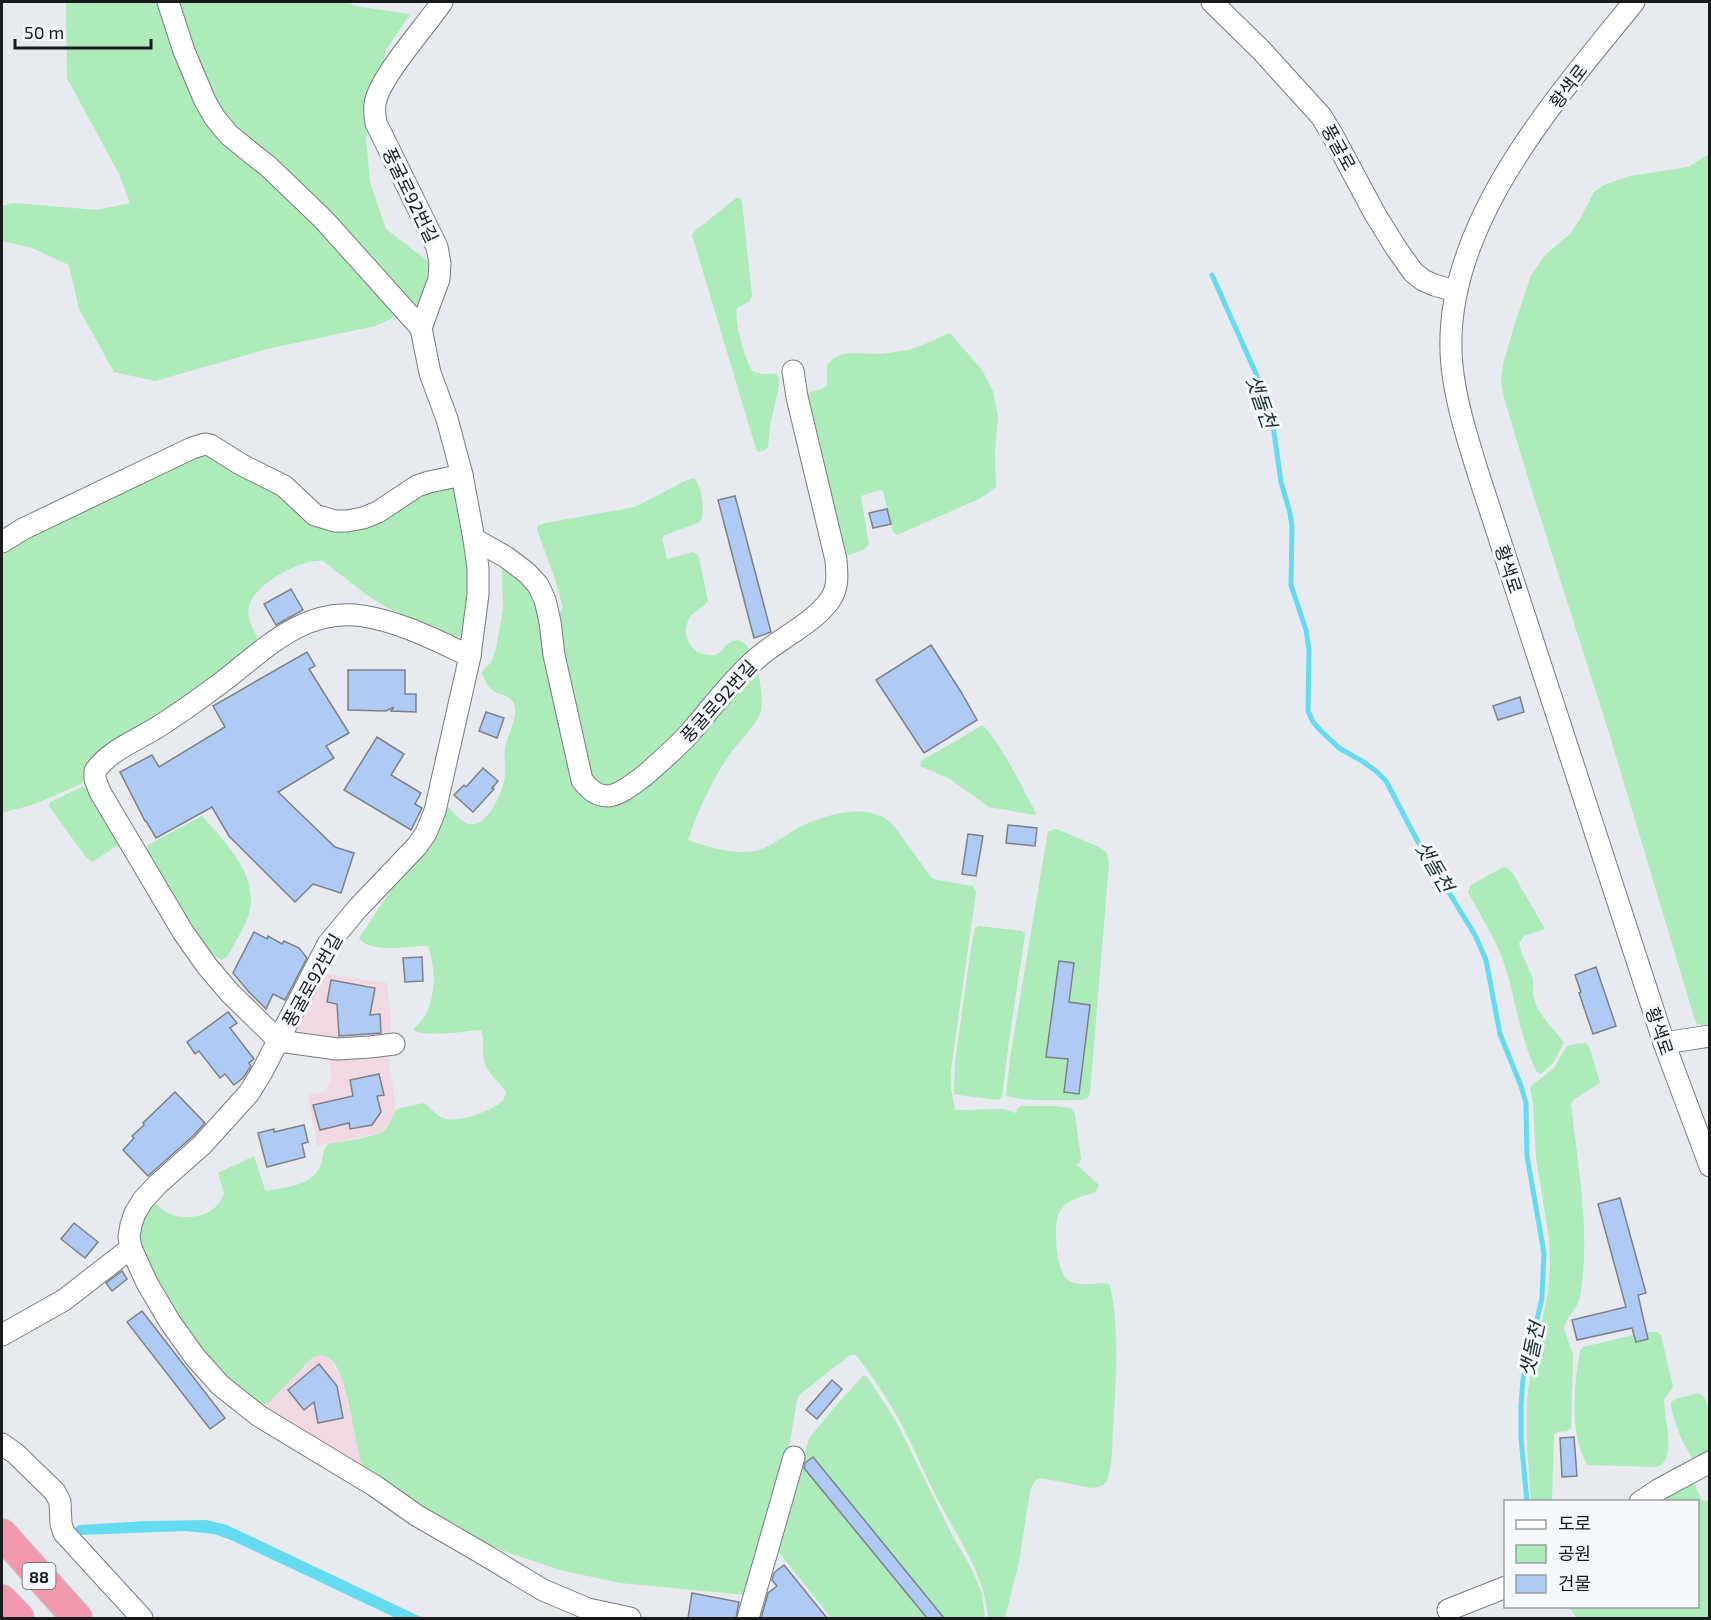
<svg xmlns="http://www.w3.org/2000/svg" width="1711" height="1620" viewBox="0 0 1711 1620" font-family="'Exo 2','Noto Sans KR',sans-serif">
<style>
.industrial{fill:#f1d9e3}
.green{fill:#adebba}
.water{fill:#64dbf0}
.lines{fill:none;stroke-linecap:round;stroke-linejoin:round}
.stream{stroke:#64dbf0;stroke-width:5}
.building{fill:#afcbf5;stroke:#7d8084;stroke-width:1.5}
.minor-casing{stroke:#787a7e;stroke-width:23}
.highway-casing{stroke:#c8c8c8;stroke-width:32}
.minor{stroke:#fff;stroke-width:21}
.highway{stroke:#f399af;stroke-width:30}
.labels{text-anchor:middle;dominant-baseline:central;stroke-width:6;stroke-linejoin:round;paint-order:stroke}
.shield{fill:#f5f8fc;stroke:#5b5d5e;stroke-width:1.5}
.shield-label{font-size:16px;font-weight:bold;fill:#191a1b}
.street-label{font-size:18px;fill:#191a1b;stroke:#f5f8fc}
.water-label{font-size:20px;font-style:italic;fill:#1b3034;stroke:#f5f8fc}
</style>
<rect width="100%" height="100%" fill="#e7eaef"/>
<g class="industrial">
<path d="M323,973L387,983L391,1018V1038L348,1041L310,1035L296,1029Z"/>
<path d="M388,1053L395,1101V1111L390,1122L385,1129L380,1133L317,1146L308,1095L320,1093L327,1088L330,1082L331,1074L328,1055Z"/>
<path d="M319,1355L325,1356L330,1359L342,1378L359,1454L366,1472L285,1424L262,1405L268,1403L312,1358Z"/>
</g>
<g class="green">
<path d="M66,2H348L355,6L410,14L386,50L366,140L370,182L386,229L430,263L421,305L375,326L267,349L155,381L114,372L79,309L69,265L32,248L2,241V206L14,203L97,210L130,203L119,174L67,78Z"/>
<path d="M1709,154V1027L1697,1024L1694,1017L1609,733L1531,488L1504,398L1501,380L1503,364L1515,323L1531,276L1544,256L1569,235L1579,221L1594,192L1604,185L1630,176L1688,167Z"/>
<path d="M736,198H740L742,202L752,296L749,302L737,308C734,323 744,355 751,369C759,377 767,372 777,374L779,378V385L770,426L768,447L765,450L758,452L756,449L692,235L695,231Z"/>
<path d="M950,333L982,370L993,391L998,417L995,452L996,487L981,498L897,535L893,532L883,491L881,490L863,495L861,497L869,545L863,550L844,557L807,393L822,389L827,385V365C838,349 858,354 874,354C885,354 896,352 907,350C923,347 935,338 950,333Z"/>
<path d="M206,453L272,487L318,525L454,485L472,577L464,635L461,637L452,636L388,608L367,595L323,561C302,558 254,584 249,606C246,619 254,630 259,642L242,659L91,763L84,780L81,784L32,805L2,813V550Z"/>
<path d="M694,478C702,487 704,507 702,519L698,523L665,535L662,538L667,559L693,552L697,554L699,558L708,601C703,608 693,611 689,619C679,638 695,658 715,655C722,653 723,647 729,643C745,633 754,656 757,668C760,678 764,705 760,714C756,725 738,743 730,754C712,780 698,810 688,840C708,847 733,855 755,851C770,847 783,837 796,829C815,818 853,806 875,814C883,816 889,821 894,826L931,877L937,880L973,886L976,892L951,1069V1089L955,1110L1003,1109L1016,1113L1017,1109L1021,1106H1055L1071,1108L1075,1114L1081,1159L1079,1163L1076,1164L1099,1185L1096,1192C1084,1196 1067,1199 1060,1211C1052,1223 1056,1274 1069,1281C1080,1287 1094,1283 1106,1283L1110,1285C1120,1332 1116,1381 1113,1429C1112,1443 1113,1466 1107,1480C1104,1486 1099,1487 1092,1488L1041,1478L1036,1480L1033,1484L1030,1492L1019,1562L1005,1618H988C985,1573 956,1536 936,1496C926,1477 918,1457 908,1437C894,1408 876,1381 856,1355H850L799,1395L797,1400L789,1447L746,1595L620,1583L560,1570L478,1542L366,1472C352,1449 350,1363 325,1356C320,1354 316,1357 312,1358L268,1403L262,1405L239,1392L191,1341L144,1259L137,1233L139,1221L153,1202C158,1206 164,1211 170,1214C190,1222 218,1215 224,1193L218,1173L254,1156L265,1190L267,1191C285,1187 311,1186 320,1167C323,1160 322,1151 328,1144C340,1142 377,1137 385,1130C391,1124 392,1115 397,1109L424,1103C431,1107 435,1115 443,1118C457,1124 491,1111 503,1101L506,1092C500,1082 489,1075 485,1064C481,1053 485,1040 481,1030C464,1031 428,1038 413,1030C417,1025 422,1021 425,1016C436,995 436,968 428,946C411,945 370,955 359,938L447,806C453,812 460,821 468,824C488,829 503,791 505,776C506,767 504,758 505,748C507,737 517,718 515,708C513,693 500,697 491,689C487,685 484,678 482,673L484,669L491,663L497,644L503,609L502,566H505L559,614L563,608L554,576L537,530V526L545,523L635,507L685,481Z"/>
<path d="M983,725C1004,749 1021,785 1036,813L1035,815L989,807L950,779L920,766L921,761Z"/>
<path d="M82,787H85L89,791L120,844L92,862L85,856L49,806L50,802Z"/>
<path d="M202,816C225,842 260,876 249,914C244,928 235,942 228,956L222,960C201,953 157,871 147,849L148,845Z"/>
<path d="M1054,829H1057L1099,847L1107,853L1109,862L1090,1094L1088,1098L1082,1100C1067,1100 1016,1102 1006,1095L1011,1052L1047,836L1048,832Z"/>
<path d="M1503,867H1506L1512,872L1545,929L1524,936L1519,943C1521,957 1530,967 1533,980C1534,986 1532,992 1534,999C1539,1017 1554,1028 1564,1043L1553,1063L1541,1074L1537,1072C1520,1039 1516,1001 1505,966C1496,939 1481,917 1468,892L1471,885Z"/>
<path d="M979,926L1022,931L1025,934L1009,1041L1002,1096L999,1100L958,1095L954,1094L955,1063L971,948L975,928Z"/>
<path d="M1575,1044L1586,1043L1589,1046L1600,1083L1576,1098L1571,1103C1578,1167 1591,1233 1580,1297C1577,1310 1566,1316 1564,1329L1573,1354L1571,1428L1568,1431L1557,1432L1554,1435L1552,1501H1531L1527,1446V1399L1530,1377L1548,1293L1550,1263L1549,1239L1536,1157L1533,1103L1530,1087L1554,1068L1567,1046Z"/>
<path d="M1647,1332H1657L1661,1335L1673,1387L1664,1400C1664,1418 1678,1460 1657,1467L1587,1465C1569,1431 1574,1387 1580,1351L1583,1347Z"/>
<path d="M864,1375L868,1378L897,1423L952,1535L970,1566L982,1593L985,1618H831L778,1551L796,1475L810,1437L838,1403Z"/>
<path d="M1694,1394C1698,1394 1699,1393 1703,1396C1711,1404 1709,1443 1709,1456L1695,1462C1684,1446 1674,1425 1671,1405V1402L1676,1399Z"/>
<path d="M1691,1480L1694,1483L1702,1500L1706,1501L1709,1499V1618H1577L1569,1607L1698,1606V1502L1652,1501Z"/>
</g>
<path class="water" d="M206,1520L227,1525L423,1618H396L231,1540L214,1534L185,1531L79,1535L74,1531L76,1527L79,1525L147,1521Z"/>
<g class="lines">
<path class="stream" d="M1212,275L1261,385L1272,418L1281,482L1290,513L1292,527L1291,585L1306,630L1309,649L1308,711L1313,722L1321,731L1339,748L1362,761L1376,771L1386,781L1418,842L1475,935L1486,960L1500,1034L1521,1086L1526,1103L1527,1156L1544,1253L1542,1298L1523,1379L1521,1407V1438L1527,1502"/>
</g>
<g class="building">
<path d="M735,496L771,632L754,638L718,500Z"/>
<path d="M887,509L891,524L873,528L869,513Z"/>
<path d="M291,589L303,610L276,625L264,604Z"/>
<path d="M931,645L961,692L977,720L924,753L876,680Z"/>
<path d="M307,652L315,666L309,669L349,733L326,746L334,758L278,792L335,847L354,853L341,893L313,884L295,902L229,836L212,807L156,838L146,821H145L120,772L152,755L159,767L225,727L213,706Z"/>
<path d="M348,670H405V694H416V712L391,711L394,707L386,711L348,710Z"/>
<path d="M1520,697L1524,712L1498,720L1493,706Z"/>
<path d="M486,712L504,718L497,738L479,731Z"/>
<path d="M377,737L404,754L391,775L421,793L415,804L422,808L411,830L344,790Z"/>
<path d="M483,768L498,781L492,788L494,789L473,812L454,795L464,785L466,787Z"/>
<path d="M1008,825L1037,828L1035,846L1006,843Z"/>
<path d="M968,834L983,836L976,876L962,874Z"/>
<path d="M254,932L267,939L268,936L282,944L284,941L299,948L307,958L285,1000L273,994L266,1009L248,991L233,973Z"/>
<path d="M422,957L423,981L405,982L403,958Z"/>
<path d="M1059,961L1074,963L1069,1002L1090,1005L1079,1094L1064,1092L1068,1059L1046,1057Z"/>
<path d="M1596,967L1616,1026L1593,1034L1579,993L1581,992L1575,975Z"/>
<path d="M331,980L375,988L370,1015L380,1014L381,1033L339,1036L337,1004L327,1002Z"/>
<path d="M228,1012L237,1023L230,1028L254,1059L249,1063L251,1066L243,1078L234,1085L225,1074L220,1078L199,1051L195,1054L187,1042Z"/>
<path d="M379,1074L384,1095L377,1096L381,1112L372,1125L350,1129L349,1123L320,1130L313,1105L353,1096L350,1080Z"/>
<path d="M175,1092L205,1123L193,1136L148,1176L123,1150L134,1138L132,1136L144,1125L143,1123Z"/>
<path d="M304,1125L308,1142L302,1144L305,1157L267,1167L258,1133L274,1129V1132Z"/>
<path d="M1620,1198L1646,1293L1638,1295L1648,1339L1636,1342L1632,1328L1577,1340L1572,1320L1626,1307L1598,1204Z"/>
<path d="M74,1223L98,1242L85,1258L61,1239Z"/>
<path d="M122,1271L127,1279L112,1291L106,1283Z"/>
<path d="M142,1311L225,1418L210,1429L127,1322Z"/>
<path d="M319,1364L337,1386L343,1418L318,1423L314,1402L304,1410L288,1390Z"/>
<path d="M832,1380L842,1389L817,1419L806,1410Z"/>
<path d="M1574,1437L1577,1476L1562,1477L1560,1438Z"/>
<path d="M813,1457L944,1618H927L804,1468L805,1463Z"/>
<path d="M784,1565L827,1618H761L768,1593L777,1586L772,1580L774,1573Z"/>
<path d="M692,1593L739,1602L736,1618H688Z"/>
</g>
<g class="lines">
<g class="minor-casing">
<g id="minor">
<path d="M168,2L184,51L205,101L215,118L229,135L270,168L324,220L421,328"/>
<path d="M1212,2L1262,51L1321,116L1332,134L1375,214L1396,248L1413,272L1423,280L1434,285L1456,291"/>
<path d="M1634,2C1554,101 1438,230 1452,366C1456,404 1468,440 1479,476L1664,1043L1710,1166"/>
<path d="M474,539L506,557L527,573L538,585L545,600L550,622L554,655L582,780C589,789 596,796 608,796C621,795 634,783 644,776C659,763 674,750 688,735C710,710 730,682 755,660C778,639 812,625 830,600C839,587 837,574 836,560L797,397L793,371"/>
<path d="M2,542L23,529L192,448L205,444L210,445L242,465L284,486L315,515L335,521H347L363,518L378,512L417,486L429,482L462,475"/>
<path d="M1664,1043L1710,1036"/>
<path d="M394,1044L370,1047L337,1049L279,1041L230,993L207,966L183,932L100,792L95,779V771C110,750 137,740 158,727C167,721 176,715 185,709C199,699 213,689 226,679C267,647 306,607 363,616C401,622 435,640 470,656"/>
<path d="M131,1248L147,1283L170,1322L195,1357L220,1385L259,1416L375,1486L416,1515L480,1552L543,1590L588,1609L630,1618"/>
<path d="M2,1335L64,1300L131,1248L129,1237L131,1225L135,1213L143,1200L158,1184L202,1145L249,1093L262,1072L328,944L357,909L417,846L426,833L435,811L470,656L478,594V568L474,539L462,475L447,419L430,373L421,328L439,279L440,263L437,247L376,123C375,117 374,110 375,104C378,79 426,26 442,2"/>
<path d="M2,1444L16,1454L55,1492L60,1502L61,1524L64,1533L142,1618"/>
<path d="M1640,1502L1658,1490L1710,1462"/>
<path d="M1448,1610L1506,1587"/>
<path d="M748,1618L794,1457"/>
</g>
</g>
<g class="highway-casing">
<g id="highway">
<path d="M2,1534L77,1618"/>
<path d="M2,1600L19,1618"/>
</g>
</g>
<use href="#minor" class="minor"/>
<use href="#highway" class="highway"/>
</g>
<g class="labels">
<rect class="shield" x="22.5" y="1563" width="33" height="26" rx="4.5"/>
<g class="shield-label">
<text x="39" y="1576">88</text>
</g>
<g class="street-label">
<text transform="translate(1568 86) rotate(-53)">황색로</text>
<text transform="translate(1339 147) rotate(61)">풍굴로</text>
<text transform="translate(411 195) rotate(64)">풍굴로92번길</text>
<text transform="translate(1509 569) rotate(72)">황색로</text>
<text transform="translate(718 701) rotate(-48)">풍굴로92번길</text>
<text transform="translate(312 980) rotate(-61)">풍굴로92번길</text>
<text transform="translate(1660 1031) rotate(71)">황색로</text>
</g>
<g class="water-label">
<text transform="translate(1262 401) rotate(71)">샛돌천</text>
<text transform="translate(1435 866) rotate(60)">샛돌천</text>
<text transform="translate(1531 1349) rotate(-78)">샛돌천</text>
</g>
</g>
<rect width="1711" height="1620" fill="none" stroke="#191a1b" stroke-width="6"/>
<rect x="1504" y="1500" width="195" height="108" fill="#f5f8fc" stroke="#9d9fa2" stroke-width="1.5"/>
<rect x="1516" y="1520" width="30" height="9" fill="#ffffff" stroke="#9d9fa2" stroke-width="1.5"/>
<text x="1558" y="1530" font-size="18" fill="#191a1b">도로</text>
<rect x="1516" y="1545" width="30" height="18" fill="#adebba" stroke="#9d9fa2" stroke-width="1.5"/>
<text x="1558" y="1560" font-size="18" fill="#191a1b">공원</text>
<rect x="1516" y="1575" width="30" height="18" fill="#afcbf5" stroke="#9d9fa2" stroke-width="1.5"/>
<text x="1558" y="1590" font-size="18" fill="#191a1b">건물</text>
<path d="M15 39v9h136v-9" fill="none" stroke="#191a1b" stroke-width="3"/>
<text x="24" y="39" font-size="18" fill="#191a1b" stroke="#f5f8fc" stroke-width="4.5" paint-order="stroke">50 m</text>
</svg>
